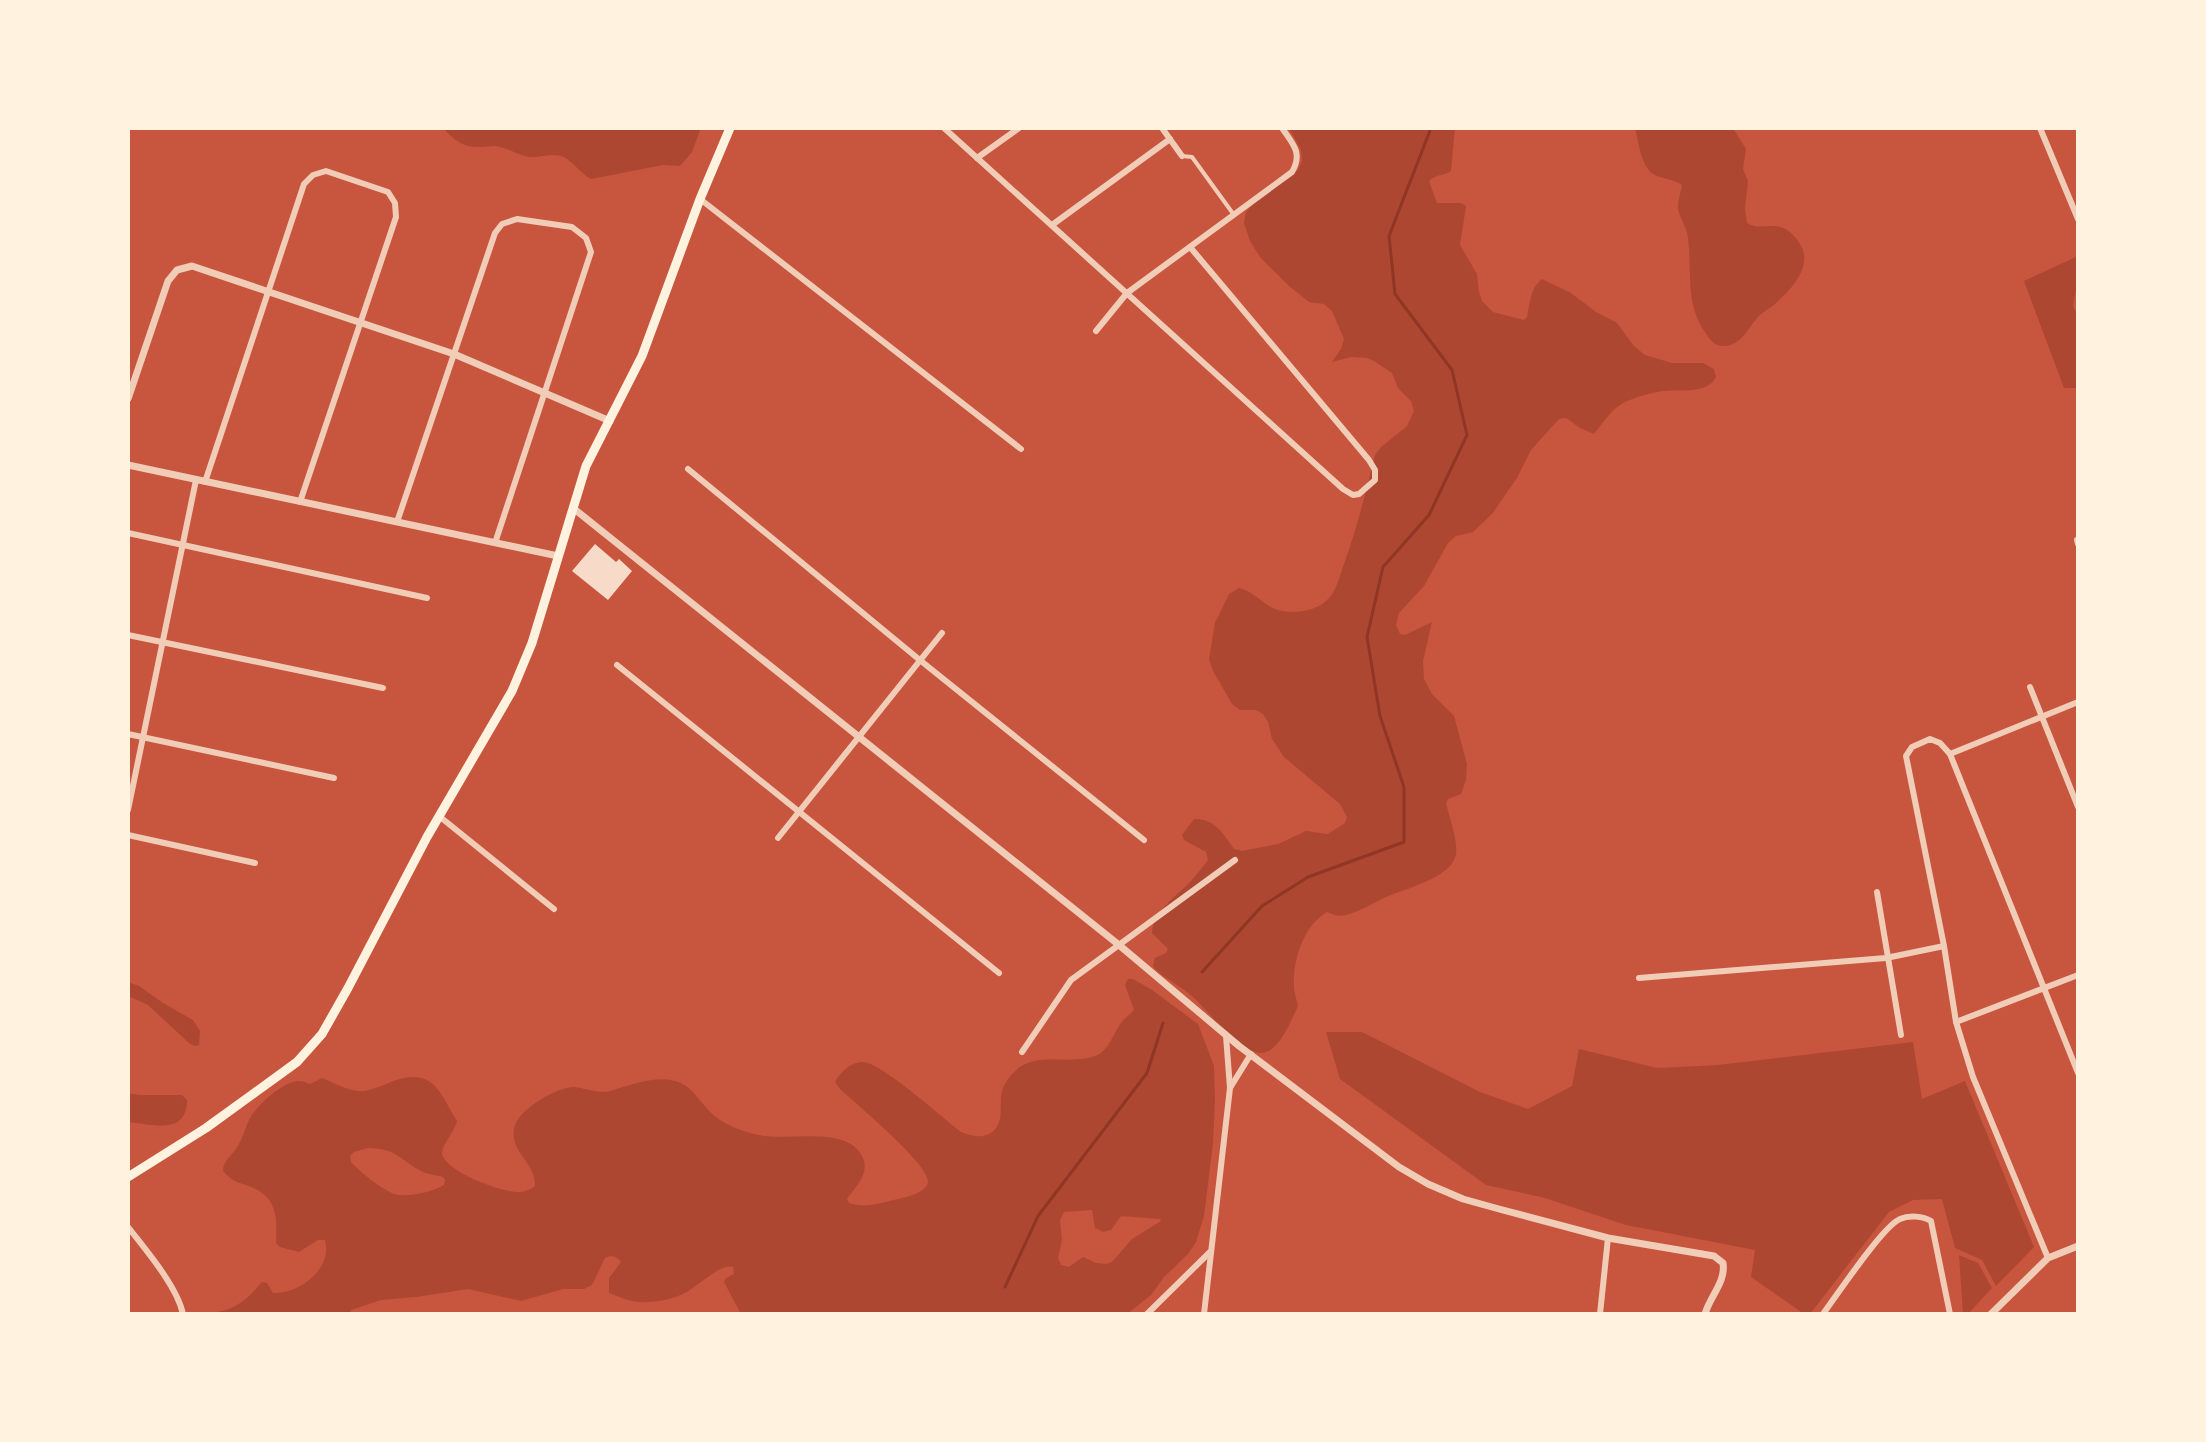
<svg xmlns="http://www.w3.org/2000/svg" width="2206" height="1442" viewBox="0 0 2206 1442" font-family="'Sofia Sans Condensed',sans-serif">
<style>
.green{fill:#ae4732;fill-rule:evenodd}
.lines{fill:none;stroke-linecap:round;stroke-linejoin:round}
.stream{stroke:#8f3625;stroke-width:3}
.building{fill:#f7dbc8}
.pedestrian{stroke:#f1ccb7;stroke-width:4}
.minor{stroke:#f1ccb7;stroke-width:6}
.tertiary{stroke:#f1ccb7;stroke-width:7}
.primary{stroke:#fff3e0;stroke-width:9}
</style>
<rect width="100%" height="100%" fill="#c8553d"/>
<g class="green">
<path d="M443,128H701L692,152L680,166L663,165L591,179C580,173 571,159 561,156C551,153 540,158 530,157C519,156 510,149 500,147C494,145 487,147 481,147C463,148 454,140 443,128Z"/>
<path d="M1289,128H1455L1451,171C1444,176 1436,174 1429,181L1437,203H1461L1466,206L1460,245L1477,274L1479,292L1482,301L1493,312L1524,320L1527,317C1530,304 1530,288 1542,279L1571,293L1596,312L1617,323L1634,346L1645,355L1672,363H1703L1714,369L1716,377C1707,395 1680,389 1663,391C1651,393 1636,397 1625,402C1612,408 1603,423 1594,434L1580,428L1566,418L1559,419L1531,450L1517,478L1492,514L1473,532L1456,536L1448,543L1424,586L1399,613L1396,625L1400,634L1405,635L1432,622L1423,661L1424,679L1432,694L1454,716L1467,764L1466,780L1461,794L1448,799L1446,803C1449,817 1460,845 1455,858C1447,879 1404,889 1386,897C1373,903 1359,912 1346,915C1339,917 1334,915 1327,912C1304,925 1292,961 1294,987C1294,993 1297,1000 1298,1006C1291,1020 1282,1046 1266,1052C1244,1060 1208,1010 1193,997C1182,987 1168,980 1157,971L1153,966L1155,958L1166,953L1168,949L1152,933C1153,911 1177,896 1191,881C1197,874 1203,867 1208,860L1206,852L1184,840L1182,835L1194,819C1214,818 1224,834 1234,849L1242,851L1278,844L1306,831L1328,834L1345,823L1347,817L1340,804L1284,757L1272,739L1268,722L1263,714L1256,710H1240L1232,704L1213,671L1209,659L1215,623L1229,594L1239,588C1256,592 1265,608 1282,611C1298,614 1319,610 1329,598C1337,589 1340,575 1344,564C1357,528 1366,492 1375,455L1381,447L1407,426L1414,411L1411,401L1398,388L1392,373L1374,361L1367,358L1351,357L1332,362L1341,349L1344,339L1332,311L1324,304L1309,302L1289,286L1260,257L1250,241L1244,223L1246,212L1261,196L1298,170L1302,161L1301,150Z"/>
<path d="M1635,128H1733L1746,149L1743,169L1748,181L1745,209L1747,223C1763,234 1781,213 1800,244C1813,264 1794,287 1778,301C1773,307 1765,310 1759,316C1748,327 1742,346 1723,346C1714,346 1709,339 1705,332C1685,304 1692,271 1688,238C1687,227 1680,219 1678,209C1677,203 1681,192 1682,185C1674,180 1666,179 1657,176C1641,170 1639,143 1635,128Z"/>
<path d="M2078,256V278L2073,306L2078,317V388H2064L2024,281Z"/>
<path d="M1128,979H1133L1152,990L1198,1024L1214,1066L1215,1101L1213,1144L1204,1216L1196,1242L1188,1254L1164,1277L1151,1295L1127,1314H741L724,1282L726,1278L734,1274L733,1267C718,1263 695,1291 678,1296C668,1300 651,1303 640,1302C630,1302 618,1296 609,1293V1278L621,1262C617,1256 611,1255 605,1258L592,1285L584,1289H563L521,1301L468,1289L416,1297L381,1300L351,1310L350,1314H197C203,1313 210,1313 217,1312C238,1309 249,1297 262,1282L267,1283L273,1293C298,1294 333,1270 325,1240H318L299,1252L280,1247L276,1243C277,1218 278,1198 251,1187C237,1181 235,1184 223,1171C223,1160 234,1154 239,1144C243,1137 245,1128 249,1120C256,1106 282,1082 298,1081C302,1081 305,1082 310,1084L322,1078C335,1083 351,1093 365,1091C375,1089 386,1084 396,1080C434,1068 440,1093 457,1121C454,1133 441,1146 442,1154C446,1172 501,1192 518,1192C525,1192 529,1190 535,1186C536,1162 507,1151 515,1125C521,1108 557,1087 574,1087C585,1088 598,1094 610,1091C630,1085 660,1073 681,1083C695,1090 703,1107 716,1117C725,1125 743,1131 754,1134C786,1143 845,1124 862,1156C871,1172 856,1186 847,1199L849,1203C867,1209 884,1202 902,1198C910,1196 926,1192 928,1182C930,1165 855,1103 840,1089L835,1082C840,1072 852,1061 864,1062C884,1065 943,1118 961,1132C977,1139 995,1139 1000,1119C1002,1109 999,1098 1003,1088C1005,1083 1009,1077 1013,1073C1034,1050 1068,1066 1095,1056C1108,1052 1113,1034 1121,1023C1125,1018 1130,1014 1134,1010L1125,985ZM368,1148C399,1149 399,1160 423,1172C429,1175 437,1175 443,1177L445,1180L444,1185C432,1192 413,1196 399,1195C387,1194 360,1172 351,1162L350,1156L354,1152ZM1092,1210L1095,1228L1103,1232L1111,1230L1121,1216L1160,1219L1161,1221L1132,1239L1112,1262L1106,1264L1096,1263L1083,1257L1069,1267L1061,1265L1058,1258L1062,1240L1060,1220L1064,1212Z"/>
<path d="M128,982L139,986L163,1003L193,1020L200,1031L199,1045L195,1046L190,1044L148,1005L128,996Z"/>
<path d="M1326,1032H1362L1480,1092L1528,1109L1572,1086L1579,1049L1657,1068L1718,1065L1913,1042L1922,1099L1965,1081L2034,1247L1996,1286L1982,1260L1955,1248L1942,1199L1913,1200L1889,1212L1810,1314H1804L1751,1277L1755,1250L1626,1225L1545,1198L1486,1185L1340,1079Z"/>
<path d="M128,1093L140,1095H182L187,1100C187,1136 152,1124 128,1122Z"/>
<path d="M1959,1255L1978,1263L1992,1288L1968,1314H1963Z"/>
</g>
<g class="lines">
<g class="stream">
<path d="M1202,972L1262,906L1308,877L1404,842V787L1380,716L1367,637L1383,567L1429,515L1467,435L1452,370L1395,294L1389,236L1431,128"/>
<path d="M1005,1287L1038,1216L1147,1073L1163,1023"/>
</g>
</g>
<path class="building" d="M595,544L616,562L619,559L632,571L608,600L572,571Z"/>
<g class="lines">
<path class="pedestrian" d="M1182,156L1192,157L1234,215"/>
<g class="minor">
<path d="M944,128L1343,489L1353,495L1359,494L1375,480V470L1369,460L1190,247"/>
<path d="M1162,128L1182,156"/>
<path d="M2040,128L2078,219"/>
<path d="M977,158L1019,128"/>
<path d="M700,199L1021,449"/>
<path d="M1052,225L1170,139"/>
<path d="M1096,331L1127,293L1292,172C1303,153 1293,144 1282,128"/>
<path d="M688,469L921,661L1144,840"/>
<path d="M205,482L304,184L313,175L326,171L388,192L395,203L396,217L300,502"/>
<path d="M397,522L495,233L502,224L517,219L572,227L586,238L591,252L495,543"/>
<path d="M128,533L427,598"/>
<path d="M2077,540L2078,544"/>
<path d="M128,635L383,688"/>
<path d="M617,665L999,973"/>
<path d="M2030,687L2078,807"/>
<path d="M128,734L334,778"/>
<path d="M1950,754L2078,702"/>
<path d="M128,810L196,480"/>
<path d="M439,816L554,909"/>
<path d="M128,835L255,863"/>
<path d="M778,838L942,633"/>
<path d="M1877,892L1901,1035"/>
<path d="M1639,978L1886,958L1944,946"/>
<path d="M1956,1022L2078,975"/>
<path d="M1022,1052L1071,980L1235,860"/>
<path d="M1230,1088L1251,1054"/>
<path d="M128,1227C145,1249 177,1286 183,1314"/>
<path d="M2048,1258L1973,1077L1956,1022L1944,946L1906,756L1912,747L1930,739L1940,743L1950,754L2078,1073"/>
<path d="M1147,1314L1210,1252"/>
<path d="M1204,1314L1230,1088L1226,1036"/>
<path d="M1600,1314L1608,1238"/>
<path d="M1823,1314C1837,1295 1883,1226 1900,1219C1909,1215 1923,1216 1931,1221L1950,1314"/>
</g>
<g class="tertiary">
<path d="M128,399L168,281L177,270L192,266L454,354L610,421"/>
<path d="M128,465L558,556"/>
<path d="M573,508L1119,945L1239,1046L1399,1167L1428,1184L1463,1199L1499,1209L1608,1238L1714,1256L1723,1263C1726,1282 1710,1296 1705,1314"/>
<path d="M1991,1314L2048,1258L2078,1246"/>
</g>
<path class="primary" d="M128,1177L206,1128L297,1062L322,1034L348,988L427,837L512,691L532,643L586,466L642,356L700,199L730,128"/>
</g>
<rect width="2206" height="1442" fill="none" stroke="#fff3e0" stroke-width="260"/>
</svg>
